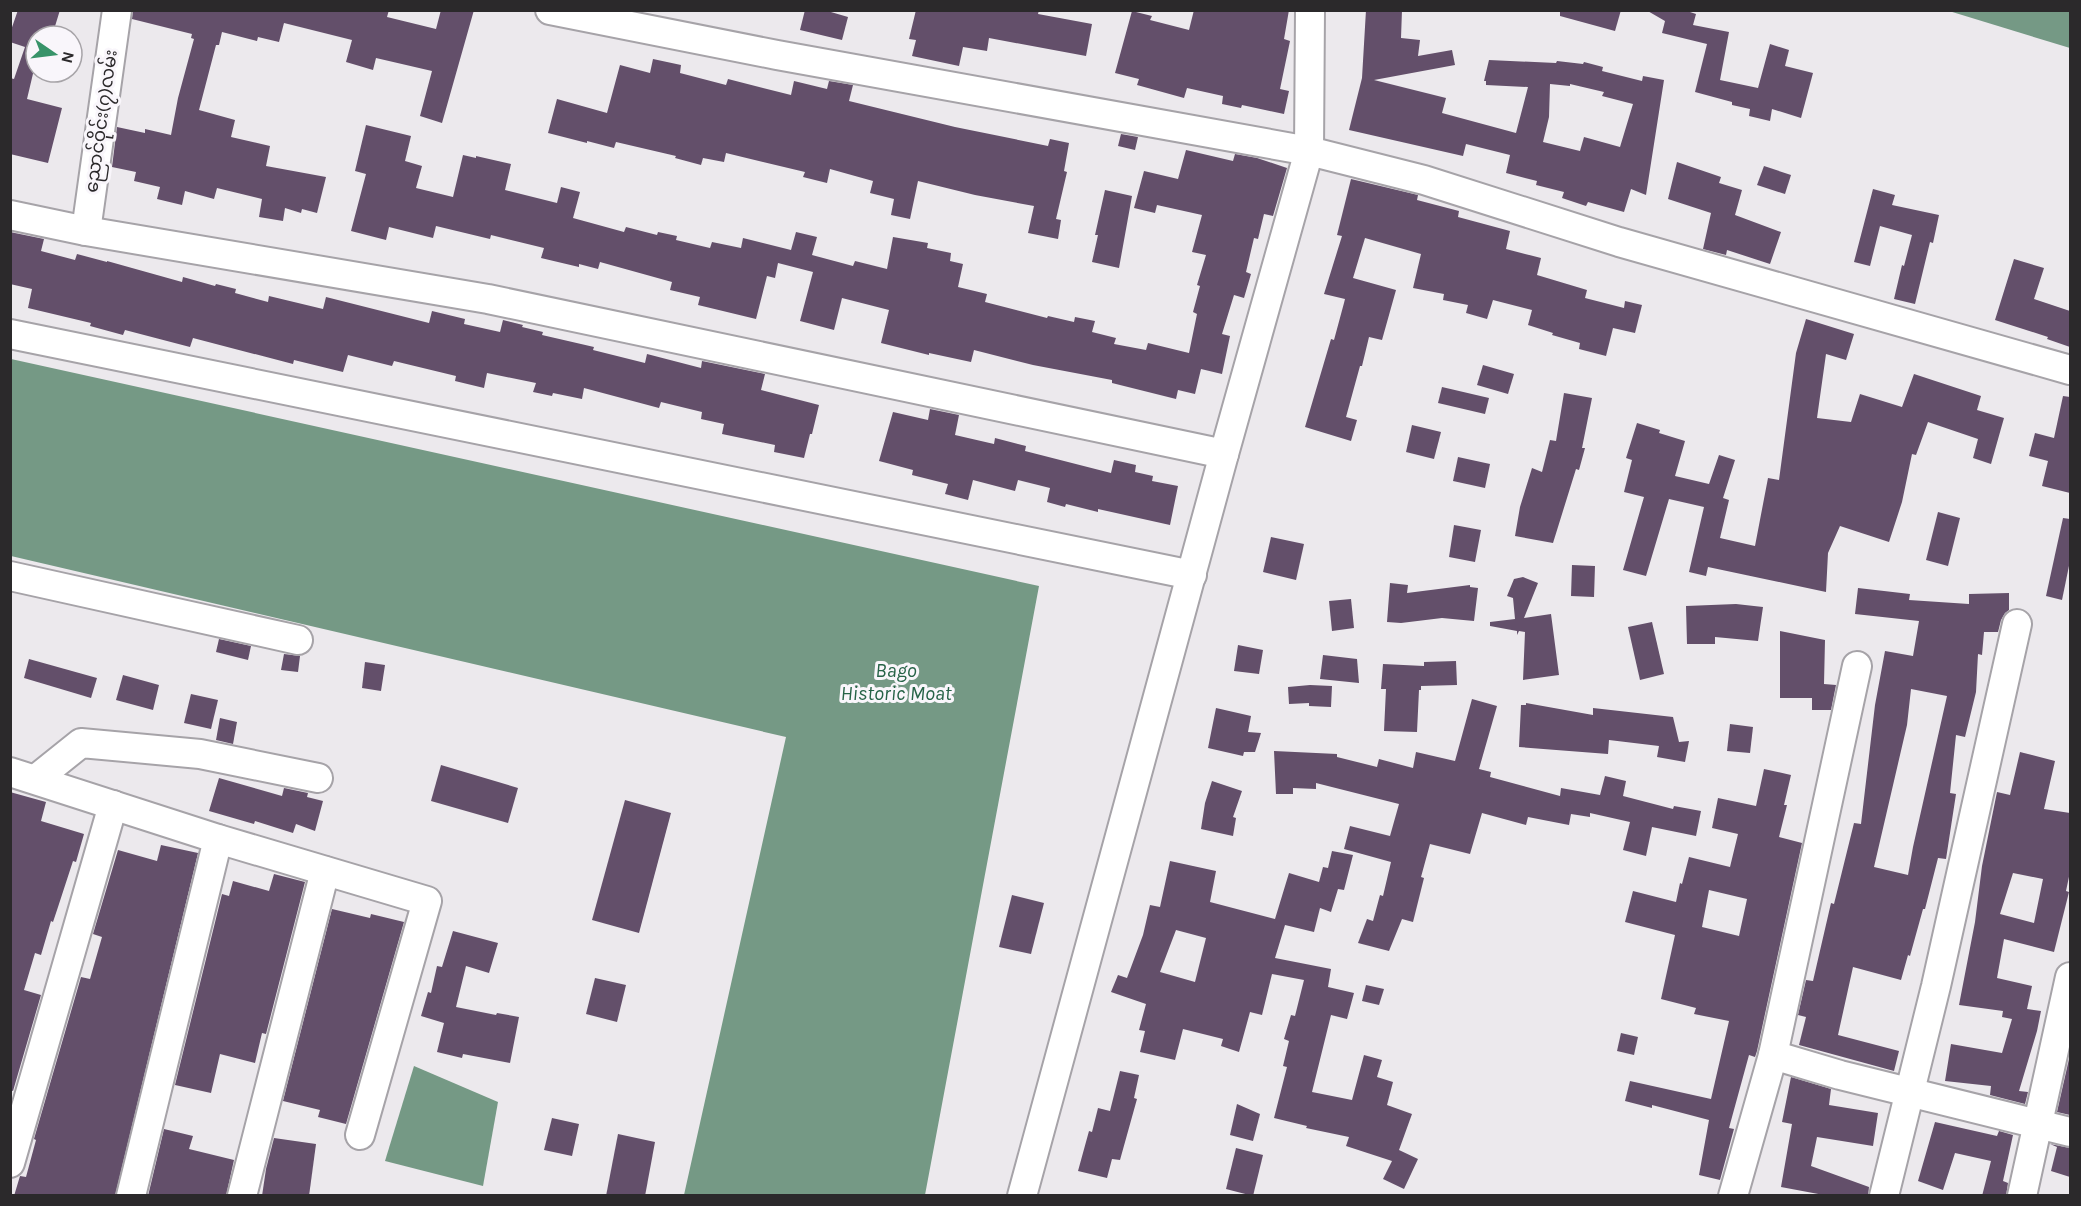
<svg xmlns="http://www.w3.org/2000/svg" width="2081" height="1206" viewBox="0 0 2081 1206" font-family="Karla,'Noto Sans Myanmar',sans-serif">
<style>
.water{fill:#759985}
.building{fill:#634f6a;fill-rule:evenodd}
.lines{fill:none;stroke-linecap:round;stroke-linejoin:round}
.minor-casing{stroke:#a6a3a8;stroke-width:32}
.minor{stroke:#fff;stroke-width:28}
.labels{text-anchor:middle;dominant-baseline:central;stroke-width:6;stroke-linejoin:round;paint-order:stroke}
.street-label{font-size:18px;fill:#2b292b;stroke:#f9f6fb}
.water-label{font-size:20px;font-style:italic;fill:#266347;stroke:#f9f6fb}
</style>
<rect width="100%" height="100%" fill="#ece9ed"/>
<g class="water">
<path d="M1949,11H2070V48Z"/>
<path d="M11,359L1039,586L925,1195H684L786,737L11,556Z"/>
<path d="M414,1066L498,1102L483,1186L385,1161Z"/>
</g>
<g class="building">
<path d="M18,10H60L52,36H36V61L27,99L62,108L48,163L10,154V78L14,79L25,47L10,42V33Z"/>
<path d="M133,10H389L387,17L436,29L441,10H474L442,123L420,116L432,71L376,58L373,70L346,62L352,40L284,23L279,42L258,37L257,41L222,32L219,45H216L199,110L235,120L231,137L270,146L266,166L326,177L317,213L302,209L301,213L285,208L283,221L259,217L262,199L217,188L214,199L185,191L182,205L157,199L160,187L134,181L136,172L112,167L117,127L145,133V129L171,135L178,98L194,39L191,38L192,34L132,19Z"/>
<path d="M805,10H824L848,17L842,40L800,30Z"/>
<path d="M916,10H1039L1038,14L1092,24L1086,56L989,38L987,51L963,47L959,66L912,56L916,40L909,39Z"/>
<path d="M1194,10H1289L1284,39L1290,41L1280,89L1289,91L1284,114L1242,105L1241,108L1222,104L1223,96L1187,88L1184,98L1137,85L1139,79L1115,73L1132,11L1152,16L1150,20L1189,30Z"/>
<path d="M1366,10H1402L1401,38L1420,40L1418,56L1452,50L1455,65L1374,80L1446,98L1442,113L1516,133L1528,87L1486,85V81H1484L1489,60L1556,63L1557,61L1583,64L1584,62L1603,67L1602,71L1642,81L1643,76L1664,80L1646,195L1631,189L1624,212L1588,202L1586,206L1562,198L1564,192L1536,185L1537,181L1506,173L1510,155L1466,144L1463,156L1349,130L1362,78ZM1550,84L1570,86V84L1604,92L1602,96L1633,104L1620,147L1584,137L1580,151L1543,142L1549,117Z"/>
<path d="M1560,10H1621L1615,31L1560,16Z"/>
<path d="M1646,10H1684L1696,14L1693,25L1729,32L1720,80L1758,88L1770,44L1789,50L1785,66L1813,73L1801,118L1772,109L1770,121L1749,116L1750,109L1732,105V102L1695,92L1707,44L1662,33L1665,21Z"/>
<path d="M653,59L681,65L680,73L726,85L728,79L791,95L794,81L827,89L829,81L853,85L849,101L955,127L1048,146L1050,139L1069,143L1064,171L1067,172L1056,219L1061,220L1058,239L1028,233L1034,206L975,195L918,181L910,219L891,215L894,199L870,193L873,181L830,169L827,183L803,177L805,172L726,153L724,162L703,158L701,165L675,158L676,156L616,142L614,148L587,141V143L548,133L557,99L607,113L620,65L650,73Z"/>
<path d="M366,125L411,136L405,161L422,166L416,188L453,197L463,155L476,158V156L511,164L505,190L557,203L561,187L580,192L573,218L624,232L626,227L657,235L658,232L677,236L676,240L710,248L712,242L741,248L743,238L791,250L796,232L817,237L812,255L853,266L855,261L887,269L893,237L928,243L927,248L951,253L950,261L963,264L958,287L987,294L985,302L1047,318L1048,316L1074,322L1075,317L1095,321L1092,332L1116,338L1114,344L1146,350L1148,343L1189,353L1197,314L1193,312L1200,286L1197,285L1206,255L1192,252L1202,215L1157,205L1155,213L1134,208L1144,171L1178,179L1186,150L1233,161L1235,154L1257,158L1287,168L1273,216L1264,214L1258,239L1254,238L1246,272L1251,274L1244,298L1234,295L1222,334L1230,336L1222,374L1201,369L1195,394L1178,390L1176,399L1112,383V380L1033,365L974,350L971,362L929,353V355L881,343L889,310L842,298L834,330L800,321L813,272L778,263L775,278L767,276L756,319L698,305L700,297L670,290L672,282L600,262L598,269L579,264V267L541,258L544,248L491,235L490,239L436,226L433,238L389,227L386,240L351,231L366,174L355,171Z"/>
<path d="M1121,134L1138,137L1135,150L1118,146Z"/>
<path d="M1677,162L1721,177L1719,183L1742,190L1735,215L1781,232L1770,264L1727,250L1726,255L1703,249L1711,213L1668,199Z"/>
<path d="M1764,166L1791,175L1785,194L1757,185Z"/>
<path d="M1351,179L1418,195L1417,200L1459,211L1458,217L1510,231L1506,249L1541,258L1537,275L1587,290L1585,298L1624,308L1625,301L1642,305L1635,333L1613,328L1606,356L1579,349L1580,343L1552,335L1553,333L1528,325L1532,310L1493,300L1487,319L1466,313L1468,305L1443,300L1444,294L1413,288L1421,254L1365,238L1353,278L1396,290L1382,340L1369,337L1362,366H1360L1346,417L1357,420L1351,441L1305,427L1331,339L1334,340L1344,303L1345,299L1324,294L1342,236L1337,235Z"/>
<path d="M1873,189L1895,195L1892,205L1939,215L1933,243L1930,242L1915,304L1894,299L1902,265L1904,266L1912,235L1880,226L1870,266L1854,262Z"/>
<path d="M1105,190L1132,196L1119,268L1092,262L1098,235H1095Z"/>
<path d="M10,232L44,239L41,251L75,260L77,254L107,262V261L182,282L183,277L215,286L216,284L236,289L235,293L268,302L269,296L323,309L326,297L429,323L432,311L465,319L464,324L500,332L503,320L523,325L522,327L543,332L542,335L594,347L593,350L645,363L647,354L701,368L702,361L765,374L761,390L819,405L812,434H810L804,458L774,452L775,445L722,434L724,424L701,419L702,412L661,402L659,408L584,388L582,399L553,393L552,396L533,392L536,383L487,373L484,388L455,381L456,376L394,361L392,366L348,355L343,372L294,360L293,364L193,338L190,347L125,330L123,335L90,326L91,323L28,308L32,289L10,284Z"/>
<path d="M2014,259L2044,268L2034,299L2070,311V347L2047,339L2048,337L1995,320Z"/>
<path d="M1806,319L1854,334L1846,360L1826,354L1817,418L1851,422L1860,394L1902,407L1914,374L1981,396L1977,410L2004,418L1991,464L1973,458L1978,439L1928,422L1916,455L1912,454L1902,502L1889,542L1840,526L1828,553L1826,592L1708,567L1706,576L1689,572L1704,507L1669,499L1646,576L1623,570L1644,497L1624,492L1632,460L1626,458L1637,423L1660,430L1659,433L1685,441L1675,476L1709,484L1719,455L1735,460L1723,498L1729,500L1720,538L1755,546L1768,478L1779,480L1796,353Z"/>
<path d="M1483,365L1514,374L1508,394L1477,385Z"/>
<path d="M1442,387L1489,398L1485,414L1438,403Z"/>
<path d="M1564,393L1592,398L1582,448H1585L1579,470L1576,469L1553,543L1515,536L1520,507L1532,468L1542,472L1550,440L1556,441Z"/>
<path d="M2063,396L2070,397V493L2042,486L2048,461L2029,456L2035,433L2054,438Z"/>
<path d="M930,409L959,415L955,435L994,444L995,438L1026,446L1025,451L1111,473L1114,460L1136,465L1135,472L1153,476L1152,481L1178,486L1170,525L1098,509V512L1066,504L1065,507L1047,502L1050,488L1018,480L1015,491L973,480L968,500L945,494L948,484L912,475L913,470L879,461L893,412L928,420Z"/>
<path d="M1412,425L1441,432L1434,459L1406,452Z"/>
<path d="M1458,457L1490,464L1485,488L1453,481Z"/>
<path d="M1938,512L1960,518L1948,566L1926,560Z"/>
<path d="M2063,518L2070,519V561L2062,600L2046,596Z"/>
<path d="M1454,525L1481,530L1475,562L1449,557Z"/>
<path d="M1271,537L1304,544L1296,580L1263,572Z"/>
<path d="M1572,565L1595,566L1594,597L1571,596Z"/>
<path d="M1523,577L1538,583L1524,618L1551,614L1559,675L1523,680L1525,632L1519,631L1517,635V631L1490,626V622L1515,619L1513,598L1507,596L1514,579Z"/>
<path d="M1390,583L1408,585L1407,593L1470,585V587L1478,588L1474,621L1442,618L1401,623L1387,622Z"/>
<path d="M1858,588L1910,594L1909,600L1969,604V594L2009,593V610L2005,613L2001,620L1998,632H1984L1982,655L1978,654L1976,692L1965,737L1956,735L1950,793L1956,794L1946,859L1938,858L1925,909H1923L1910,956L1908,955L1901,980L1853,967L1838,1035L1899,1051L1894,1071L1799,1045L1806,1017L1798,1015L1806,980L1813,981L1831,903L1834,904L1854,823L1861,824L1875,705L1885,651L1913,656L1919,621L1855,614ZM1911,689L1947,696L1913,847L1908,875L1874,867L1907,725Z"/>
<path d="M1351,599L1354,628L1332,631L1329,601Z"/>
<path d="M1736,604L1763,607L1758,641L1715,637V644H1687L1686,606Z"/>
<path d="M1652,622L1664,674L1640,680L1628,627Z"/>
<path d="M1780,631L1825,640L1824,684L1836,685L1831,710H1812V698H1780Z"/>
<path d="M219,639L251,646L248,660L216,652Z"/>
<path d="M1238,645L1263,650L1259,674L1234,671Z"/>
<path d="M284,654L300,656L298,672L281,670Z"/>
<path d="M1323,655L1357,659L1359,683L1320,679Z"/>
<path d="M29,659L97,678L91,698L24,678Z"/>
<path d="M1456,661L1457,685L1421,686V690H1419L1417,732L1384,731L1386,689H1381L1383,664L1424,666V662Z"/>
<path d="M365,662L385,665L381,691L362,688Z"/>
<path d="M123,675L159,685L153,710L116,700Z"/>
<path d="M1310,685L1332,686L1331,707L1309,706V703L1289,704L1288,687Z"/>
<path d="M191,694L218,700L211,729L184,723Z"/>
<path d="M1472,699L1497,706L1479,769L1491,772L1490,777L1560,796L1561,788L1600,795L1605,776L1626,781L1623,796L1673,809L1674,806L1701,811L1696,836L1652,827L1646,856L1623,850L1630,822L1590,813V817L1571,814L1569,825L1528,817L1526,825L1482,813L1470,854L1430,844L1421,877L1424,878L1413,922L1402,919L1389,951L1358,943L1367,919L1373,921L1380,895L1383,896L1391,862L1344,849L1350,826L1390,836L1399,804L1316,783V789L1293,788V794H1276L1274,751L1337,754V757L1377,767L1379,759L1413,768L1416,752L1455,761Z"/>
<path d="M1526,703L1593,715V708L1673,717L1679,742L1689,741L1685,762L1657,757L1659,746L1609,740L1608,754L1519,747L1521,705H1526Z"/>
<path d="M1216,708L1251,716L1248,732L1261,733L1255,752H1244L1243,756L1208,748Z"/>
<path d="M220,718L237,722L233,744L216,740Z"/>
<path d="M1730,724L1753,727L1750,753L1727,751Z"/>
<path d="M2020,752L2055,761L2044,809L2070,813V872L2066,891L2069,892L2054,952L2004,939L1997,978L2032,986L2027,1009L2041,1011L2037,1031L2019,1091L2028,1092L2025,1104L1990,1095L1991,1086L1945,1081L1951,1044L2002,1053L2012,1019L2002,1017L2003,1011L1959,1005L1975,922L1982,866L1997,792L2010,795ZM2013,873L2043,879L2034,923L2000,914Z"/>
<path d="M441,765L518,788L508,823L431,801Z"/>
<path d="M1764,769L1791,775L1784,805H1787L1779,837L1802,843L1757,1051L1755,1057L1749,1055L1729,1128L1734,1129L1720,1180L1699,1175L1709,1120L1652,1105V1108L1625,1101L1630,1081L1711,1099L1729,1021L1694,1014L1696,1008L1661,999L1675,935L1625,922L1633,891L1676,902L1680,883L1682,884L1689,857L1730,867L1738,834L1712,828L1718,798L1756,806ZM1709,890L1747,899L1739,936L1702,927Z"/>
<path d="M219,778L282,796L284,788L308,793L307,797L323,801L315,831L296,824L293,833L255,821L254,824L209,811Z"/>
<path d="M1212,781L1242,791L1233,817L1236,818L1233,836L1201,829L1205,803Z"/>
<path d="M10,792L46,802L41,821L84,834L76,862L73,861L58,907L53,922L51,921L41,955L35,953L24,990L41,995L13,1091L10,1090Z"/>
<path d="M625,800L671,813L639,933L592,920Z"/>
<path d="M161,845L198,853L115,1196H14L20,1176L26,1177L36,1140L34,1139L81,977L90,979L102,937L93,934L118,850L157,861Z"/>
<path d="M1332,851L1353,855L1344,890L1338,889L1331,912L1320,908L1314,932L1285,925L1275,958L1331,969L1328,987L1354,993L1347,1019L1331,1015L1312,1092L1352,1100L1364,1055L1382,1060L1377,1077L1393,1082L1387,1105L1412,1114L1399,1150L1418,1159L1404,1189L1383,1179L1392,1161L1346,1146L1349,1137L1306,1128L1307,1126L1274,1118L1287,1067L1283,1066L1289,1041L1284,1039L1291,1015L1295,1016L1304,980L1272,974L1262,1015L1250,1012L1239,1052L1221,1046L1223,1039L1183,1029L1175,1060L1140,1052L1145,1031L1139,1030L1146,1004L1111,992L1118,975L1127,978L1143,935L1150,905L1160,907L1170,861L1216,871L1210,902L1275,919L1289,873L1319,882L1323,867L1328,868ZM1176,930L1206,938L1195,982L1160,972Z"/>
<path d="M274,874L305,882L266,1034L262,1033L255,1063L220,1054L211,1093L175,1085L222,894L229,896L233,881L269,891Z"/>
<path d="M1012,895L1044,903L1031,954L999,947Z"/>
<path d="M332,909L370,918L371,914L404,922L346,1124L318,1117L320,1110L283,1101Z"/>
<path d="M453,931L498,943L489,973L466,966L456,1007L496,1015L497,1013L519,1017L510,1063L463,1054L462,1058L437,1052L444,1023L421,1016L428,992L431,993L437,966L442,967Z"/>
<path d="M595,978L626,985L617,1022L586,1014Z"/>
<path d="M1366,985L1384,989L1379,1005L1362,1001Z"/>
<path d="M1621,1033L1638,1037L1634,1055L1617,1051Z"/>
<path d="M2069,1059L2070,1060V1115L2057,1112Z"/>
<path d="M1120,1071L1139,1075L1134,1098L1137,1099L1120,1160L1112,1159L1107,1178L1078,1171L1089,1131L1092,1132L1098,1108L1110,1111Z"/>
<path d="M1791,1077L1831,1089L1829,1105L1878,1113L1873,1146L1817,1137L1811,1166L1869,1187L1868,1196H1829L1781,1187L1792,1124L1782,1122Z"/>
<path d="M1237,1104L1260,1114L1253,1141L1230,1135Z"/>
<path d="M552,1118L579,1124L572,1156L544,1150Z"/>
<path d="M1935,1122L1997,1136L1999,1131L2013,1135L2003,1181L2008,1183L2006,1196H1982L1991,1161L1955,1153L1943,1190L1918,1181Z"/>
<path d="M164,1129L193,1136L189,1149L234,1160L226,1196H148Z"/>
<path d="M618,1134L655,1142L645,1196H606Z"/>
<path d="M274,1138L316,1144L309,1196H262L266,1169Z"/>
<path d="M2050,1144L2070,1148V1177L2051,1171L2057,1147Z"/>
<path d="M1236,1148L1263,1155L1253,1196L1226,1189Z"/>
</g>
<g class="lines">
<g class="minor-casing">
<g id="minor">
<path d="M550,10L777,55L1309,151L1424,180L1619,242L2070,370"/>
<path d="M10,215L86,231L488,299L1224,454"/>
<path d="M86,231L117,10"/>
<path d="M10,334L1192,575"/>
<path d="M10,576L298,640"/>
<path d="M10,772L218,839L427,901L360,1135"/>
<path d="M36,779L81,743L200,754L318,778"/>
<path d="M1773,1055L1840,1075L2070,1132"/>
<path d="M10,1163L113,805"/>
<path d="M131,1196L218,839"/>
<path d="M242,1196L325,871"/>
<path d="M1022,1196L1224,454L1309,151L1310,10"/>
<path d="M1733,1196L1773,1055L1857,666"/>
<path d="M1884,1196L1936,986L2017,624"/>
<path d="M2022,1196L2070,977"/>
</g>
</g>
<use href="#minor" class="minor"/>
</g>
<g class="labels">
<g class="street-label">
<text transform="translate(101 121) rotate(-82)">ညောင်ဝိုင်း(၇)လမ်း</text>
</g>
<g class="water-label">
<text x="896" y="670">Bago<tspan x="896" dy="23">Historic Moat</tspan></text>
</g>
</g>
<rect width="2081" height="1206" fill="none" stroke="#2b292b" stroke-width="24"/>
<g transform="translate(54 54) rotate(104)"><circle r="28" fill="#f9f6fb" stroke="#a7a4a8" stroke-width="1.5"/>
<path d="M0-4.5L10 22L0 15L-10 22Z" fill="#389369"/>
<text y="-9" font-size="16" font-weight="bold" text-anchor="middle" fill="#2b292b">N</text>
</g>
</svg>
